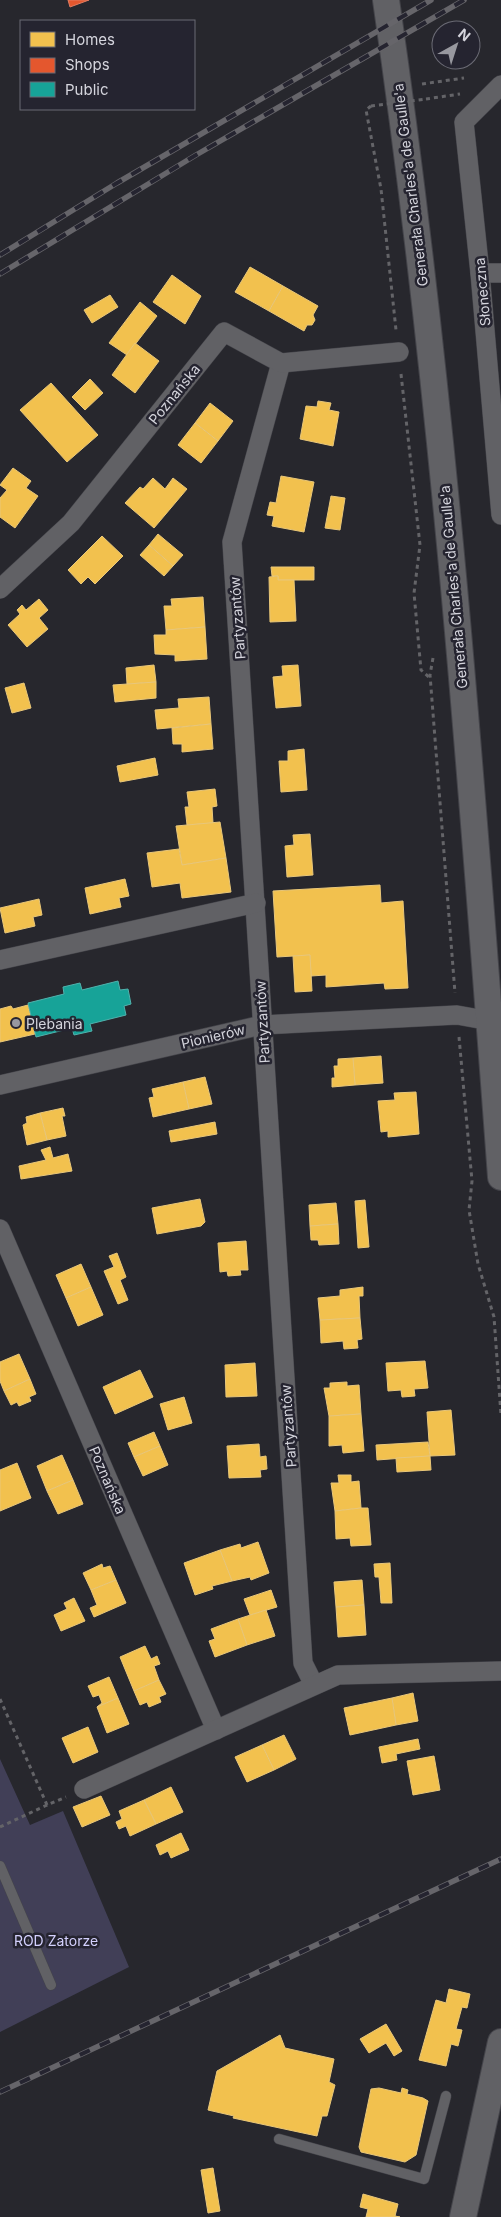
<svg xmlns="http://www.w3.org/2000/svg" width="501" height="2217" viewBox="0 0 501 2217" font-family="Inter,sans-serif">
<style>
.green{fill:#413f57}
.homes{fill:#f2c14e;stroke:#e9c779}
.shops{fill:#e4572e;stroke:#e07d62}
.public{fill:#17a398;stroke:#50b2ad}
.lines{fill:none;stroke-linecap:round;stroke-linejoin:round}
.lane-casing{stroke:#44444a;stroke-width:11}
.street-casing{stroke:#44444a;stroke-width:20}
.secondary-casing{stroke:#44444a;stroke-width:28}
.path{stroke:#646468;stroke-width:3;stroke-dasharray:4 4;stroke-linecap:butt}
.lane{stroke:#616165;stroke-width:10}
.street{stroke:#616165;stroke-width:19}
.secondary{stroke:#616165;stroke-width:26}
.rail-casing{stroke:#66656a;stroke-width:5.5}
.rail{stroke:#252430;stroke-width:4;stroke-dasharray:11;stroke-linecap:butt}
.path-bridge{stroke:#646468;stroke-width:3;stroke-dasharray:4 4;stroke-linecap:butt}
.poi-dot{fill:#98989f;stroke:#252430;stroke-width:2}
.labels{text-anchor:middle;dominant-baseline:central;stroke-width:5;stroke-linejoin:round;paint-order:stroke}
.street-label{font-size:14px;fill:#d5d5dd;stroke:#252430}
.poi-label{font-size:14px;fill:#d5d5dd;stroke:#252430;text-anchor:start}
.park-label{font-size:14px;fill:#d3d0fd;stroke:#252430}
</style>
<rect width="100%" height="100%" fill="#27272d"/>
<path class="green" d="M0,1759L30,1825L63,1811L129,1967L0,2032Z"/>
<g class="homes">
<path d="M250,267L283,286L269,311L235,292Z"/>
<path d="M172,275L201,296L185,324L153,302Z"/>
<path d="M283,286L318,306L313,315L315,320L312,325H307L304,331L269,311Z"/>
<path d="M110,295L118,307L92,323L84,310Z"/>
<path d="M140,302L157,316L127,355L109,343Z"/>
<path d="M135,343L159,361L135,393L112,375Z"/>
<path d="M90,379L103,393L85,410L72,397Z"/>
<path d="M51,383L98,435L67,462L20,410Z"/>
<path d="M318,401L331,403L329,410L339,412L333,446L300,439L306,406L317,407Z"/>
<path d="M210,403L233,421L218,441L195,423Z"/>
<path d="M195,423L218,441L201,463L178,445Z"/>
<path d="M13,468L31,481L26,488L38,496L15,528L0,517V498L7,490L0,485Z"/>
<path d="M281,476L314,482L304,532L272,526L274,516L267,515L270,502L276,503Z"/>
<path d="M153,478L165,489L173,478L187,489L154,528L125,503L140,487L143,489Z"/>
<path d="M331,496L345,498L340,530L325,528Z"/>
<path d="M158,534L183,555L173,566L149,545Z"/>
<path d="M102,536L123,556L95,584L88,577L81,584L68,570Z"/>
<path d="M149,545L173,566L164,576L140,555Z"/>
<path d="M271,567H314V580H278V576H272Z"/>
<path d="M278,576V580H294L296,621L270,622L269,577Z"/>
<path d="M203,597L205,627L166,630L164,606H172L171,599Z"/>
<path d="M39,599L48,610L39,618L48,629L27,647L8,625L20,614L17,610L22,605L26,610Z"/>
<path d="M205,627L207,659L175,661V655L155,654L154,635H166V630Z"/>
<path d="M154,665L156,682L127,684L126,668Z"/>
<path d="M298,665L301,706L276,708L273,677L283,676L282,666Z"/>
<path d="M156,682V698L115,702L113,685Z"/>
<path d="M24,683L31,708L12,713L5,688Z"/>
<path d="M209,697L211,724L157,729L155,710L179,708L178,699Z"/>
<path d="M211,724L213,749L182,752V744H173L172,728Z"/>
<path d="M304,749L307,790L281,792L279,761H288V751Z"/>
<path d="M155,758L158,775L120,782L117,766Z"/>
<path d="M215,789L217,806L212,807L213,823L187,825L185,807H189L187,792Z"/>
<path d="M220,822L226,858L182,865L176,826Z"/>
<path d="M310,834L313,875L287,877L285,846L294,845L293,835Z"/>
<path d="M179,849L182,865L226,858L231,892L182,898L180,883L152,887L147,853Z"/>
<path d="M125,879L129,896L119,898L121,907L90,914L85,888Z"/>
<path d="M380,885L381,903L403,901L408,988L385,989L384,983L326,987V975L311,976L310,955L277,957L273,891Z"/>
<path d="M39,899L42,915L33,917L35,926L5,933L0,908Z"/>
<path d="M310,955L312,991L295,992L293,956Z"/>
<path d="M28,1005L35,1034L0,1042V1009L11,1006L13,1009Z"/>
<path d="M381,1056L383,1083L355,1085L353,1058Z"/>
<path d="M353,1058L355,1085L332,1087V1078H335L334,1066H338V1059Z"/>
<path d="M205,1077L212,1104L189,1109L183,1082Z"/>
<path d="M183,1082L189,1109L153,1117L149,1098L154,1097L152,1089Z"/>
<path d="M416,1092L419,1134L388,1137V1131L381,1132L378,1101L395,1100L394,1093Z"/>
<path d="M63,1108L65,1116H62L66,1136L47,1140L40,1113Z"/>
<path d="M40,1113L47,1140L27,1145L23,1125L27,1123L26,1117Z"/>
<path d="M215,1122L217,1134L171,1142L169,1131Z"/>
<path d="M50,1147L53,1158L68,1154L72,1171L21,1179L19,1166L46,1160L41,1150Z"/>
<path d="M200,1199L205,1222L201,1226L157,1234L152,1208Z"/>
<path d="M365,1200L369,1247L358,1248L355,1201Z"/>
<path d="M336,1203L338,1224L310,1226L309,1205Z"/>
<path d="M338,1224L339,1244L319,1245L318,1240H311L310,1226Z"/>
<path d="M246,1241L248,1270H240L241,1275L228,1276L227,1271L220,1272L218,1243Z"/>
<path d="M117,1253L126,1277L120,1280L128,1300L118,1304L104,1271L114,1267L109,1256Z"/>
<path d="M81,1264L91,1287L66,1298L56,1275Z"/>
<path d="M91,1287L103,1315L78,1326L66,1298Z"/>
<path d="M363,1287V1296H359L360,1318L320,1320L318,1298L340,1296V1290Z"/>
<path d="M360,1318L362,1339L357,1340L358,1348L344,1349L343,1341L321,1343L320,1320Z"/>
<path d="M19,1354L30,1379L4,1391L0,1381V1362Z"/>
<path d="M425,1361L428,1388L414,1389L415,1396L402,1397L401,1390L388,1391L386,1363Z"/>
<path d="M255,1363L257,1396L226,1397L225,1365Z"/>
<path d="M140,1370L153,1397L115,1414L103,1387Z"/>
<path d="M30,1379L36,1394L29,1397L31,1401L19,1406L17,1402L11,1405L4,1391Z"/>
<path d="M347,1382V1386L359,1385L361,1414L329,1416L324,1388H330V1383Z"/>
<path d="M184,1397L192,1423L168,1430L160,1404Z"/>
<path d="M451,1410L455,1455L430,1456L427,1412Z"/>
<path d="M361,1414L364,1451L343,1453L342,1445L329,1446V1416Z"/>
<path d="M154,1432L160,1446L134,1457L128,1443Z"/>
<path d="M428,1442L430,1456L377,1460L376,1445Z"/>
<path d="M259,1444L260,1457L266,1456L267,1469L260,1470L261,1477L229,1478L227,1446Z"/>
<path d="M160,1446L168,1465L143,1476L134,1457Z"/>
<path d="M62,1455L73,1480L47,1491L37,1466Z"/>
<path d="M430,1456L431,1470L397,1472L396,1458Z"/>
<path d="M17,1463L31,1498L0,1511V1470Z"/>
<path d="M338,1475H351V1482L359,1481L361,1508L335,1511L331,1483H339Z"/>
<path d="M73,1480L83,1504L58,1514L47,1491Z"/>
<path d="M361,1508H368L371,1545L351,1546L350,1538L336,1539L335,1511Z"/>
<path d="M258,1542L269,1573L251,1580L250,1577L232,1581L220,1550L240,1544L241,1548Z"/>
<path d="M220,1550L232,1581L212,1586L213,1589L195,1595L184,1563Z"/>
<path d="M390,1563L392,1603H381L379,1577H375L374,1564Z"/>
<path d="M102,1564L103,1568L110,1566L116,1580L91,1590L83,1573Z"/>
<path d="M116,1580L126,1603L94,1617L90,1608L97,1605L91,1590Z"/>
<path d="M362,1580L364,1605L336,1607L334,1582Z"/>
<path d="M271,1590L277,1607L250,1615L244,1599Z"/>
<path d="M74,1598L85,1621L61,1631L54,1615L67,1609L64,1603Z"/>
<path d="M364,1605L366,1635L338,1637L336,1607Z"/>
<path d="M266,1610L275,1636L247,1645L238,1619Z"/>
<path d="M238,1619L247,1645L215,1657L209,1641L215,1639L211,1629Z"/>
<path d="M145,1646L151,1659L157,1656L160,1664L154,1666L159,1680L134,1691L120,1657Z"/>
<path d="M109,1677L118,1698L97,1707L102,1703L99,1695L93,1697L88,1686Z"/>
<path d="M159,1680L166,1694L159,1697L161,1702L149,1707L147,1702L140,1705L134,1691Z"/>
<path d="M413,1693L418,1721L396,1725L392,1698Z"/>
<path d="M118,1698L129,1724L107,1733L97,1707Z"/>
<path d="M392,1698L396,1725L350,1735L344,1708Z"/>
<path d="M88,1727L98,1752L73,1763L62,1738Z"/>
<path d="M284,1735L296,1759L274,1770L262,1745Z"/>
<path d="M418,1739L420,1749L396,1754L397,1760L382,1763L379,1747Z"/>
<path d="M262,1745L274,1770L247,1782L235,1757Z"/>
<path d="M434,1756L440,1790L413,1795L407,1761Z"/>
<path d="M171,1787L183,1812L156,1824L144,1800Z"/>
<path d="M101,1796L110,1815L82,1827L73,1807Z"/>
<path d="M144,1800L156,1824L130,1836L126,1826L119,1829L116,1822L122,1819L119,1811Z"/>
<path d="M181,1833L189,1850L171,1858L168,1851L160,1855L156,1845Z"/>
<path d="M449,1989L470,1994L467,2008L462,2007L456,2029L462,2030L458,2046L451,2044L446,2066L419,2060L436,2000L446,2003Z"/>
<path d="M386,2024L402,2051L394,2056L386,2043L369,2053L360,2039Z"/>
<path d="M280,2035L285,2048L334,2059L329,2082L335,2085L327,2116H322L317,2136L233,2118L234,2116L208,2110L217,2071Z"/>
<path d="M379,2088L401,2093L402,2088L408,2090L407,2094L423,2098L428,2101L416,2155L405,2162L361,2152L359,2147L371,2089Z"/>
<path d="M213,2168L220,2211L208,2213L201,2170Z"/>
<path d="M363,2194L398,2204L395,2216L400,2217H366L368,2209L360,2207Z"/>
</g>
<path class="shops" d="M68,0H89L70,7Z"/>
<path class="public" d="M118,981L120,990L128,989L131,1004L124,1006L126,1015L90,1024L92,1031L74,1035L72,1028L36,1037L28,1003L64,994L63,987L80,983L82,990Z"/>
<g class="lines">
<g class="lane-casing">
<g id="lane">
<path d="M0,1866L51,1985"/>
<path d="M279,2139L424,2179L446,2096"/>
</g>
</g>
<g class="street-casing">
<g id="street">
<path d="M501,85L464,122L480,273L501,515"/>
<path d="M480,273H501"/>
<path d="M281,363L232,542L303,1663L314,1685"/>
<path d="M0,589L71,523L224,332L281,363L399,352"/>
<path d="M0,960L256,903"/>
<path d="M0,1085L262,1025L457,1015L501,1023"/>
<path d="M0,1229L216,1730"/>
<path d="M84,1789L338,1675L501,1671"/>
</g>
</g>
<g class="secondary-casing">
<g id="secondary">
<path d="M386,0C443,390 472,784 501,1177"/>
<path d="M463,2217L501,2042"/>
</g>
</g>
<g class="path">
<path d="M422,84L464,78"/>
<path d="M426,99L460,94"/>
<path d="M371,106L366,110L381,189L396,330"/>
<path d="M401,374L420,545L414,593L421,670L431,679"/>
<path d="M433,658L430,675L455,993"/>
<path d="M459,1037L472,1181L469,1210L478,1264L494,1317L501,1415"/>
<path d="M0,1699L47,1805L66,1797"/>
<path d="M0,1827L47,1805"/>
</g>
<use href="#lane" class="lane"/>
<use href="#street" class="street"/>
<use href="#secondary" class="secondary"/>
<g class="rail-casing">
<g id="rail">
<path d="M0,255L117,183L431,0"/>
<path d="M0,274L196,155L464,0"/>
<path d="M0,2092L501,1859"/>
</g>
</g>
<use href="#rail" class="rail"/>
<path class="path-bridge" d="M371,106L426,99"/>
</g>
<circle class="poi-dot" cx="16" cy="1023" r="5"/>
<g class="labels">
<g class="street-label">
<text transform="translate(410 185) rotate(-97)">Generała Charles'a de Gaulle'a</text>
<text transform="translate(482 292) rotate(-95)">Słoneczna</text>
<text transform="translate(174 394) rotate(-51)">Poznańska</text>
<text transform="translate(453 587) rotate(-95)">Generała Charles'a de Gaulle'a</text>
<text transform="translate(237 618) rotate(-94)">Partyzantów</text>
<text transform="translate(262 1022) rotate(-93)">Partyzantów</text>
<text transform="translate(213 1036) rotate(-13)">Pionierów</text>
<text transform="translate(288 1426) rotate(-94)">Partyzantów</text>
<text transform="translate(108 1480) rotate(67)">Poznańska</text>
</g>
<g class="poi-label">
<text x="26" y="1023">Plebania</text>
</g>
<g class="park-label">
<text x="56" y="1940">ROD Zatorze</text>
</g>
</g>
<rect x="20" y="20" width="175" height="90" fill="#252430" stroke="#6b6b75"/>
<rect x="30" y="32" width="25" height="15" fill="#f2c14e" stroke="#6b6b75"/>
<text x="65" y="45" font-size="15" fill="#d5d5dd">Homes</text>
<rect x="30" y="58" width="25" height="15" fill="#e4572e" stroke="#6b6b75"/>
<text x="65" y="70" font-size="15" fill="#d5d5dd">Shops</text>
<rect x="30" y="82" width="25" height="15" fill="#17a398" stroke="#6b6b75"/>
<text x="65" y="95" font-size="15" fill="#d5d5dd">Public</text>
<g transform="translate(456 45) rotate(39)"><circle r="24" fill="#252430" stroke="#6b6b75"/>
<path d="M0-4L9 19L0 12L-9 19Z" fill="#98989f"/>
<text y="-8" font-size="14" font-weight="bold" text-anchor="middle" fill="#d5d5dd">N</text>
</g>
</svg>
